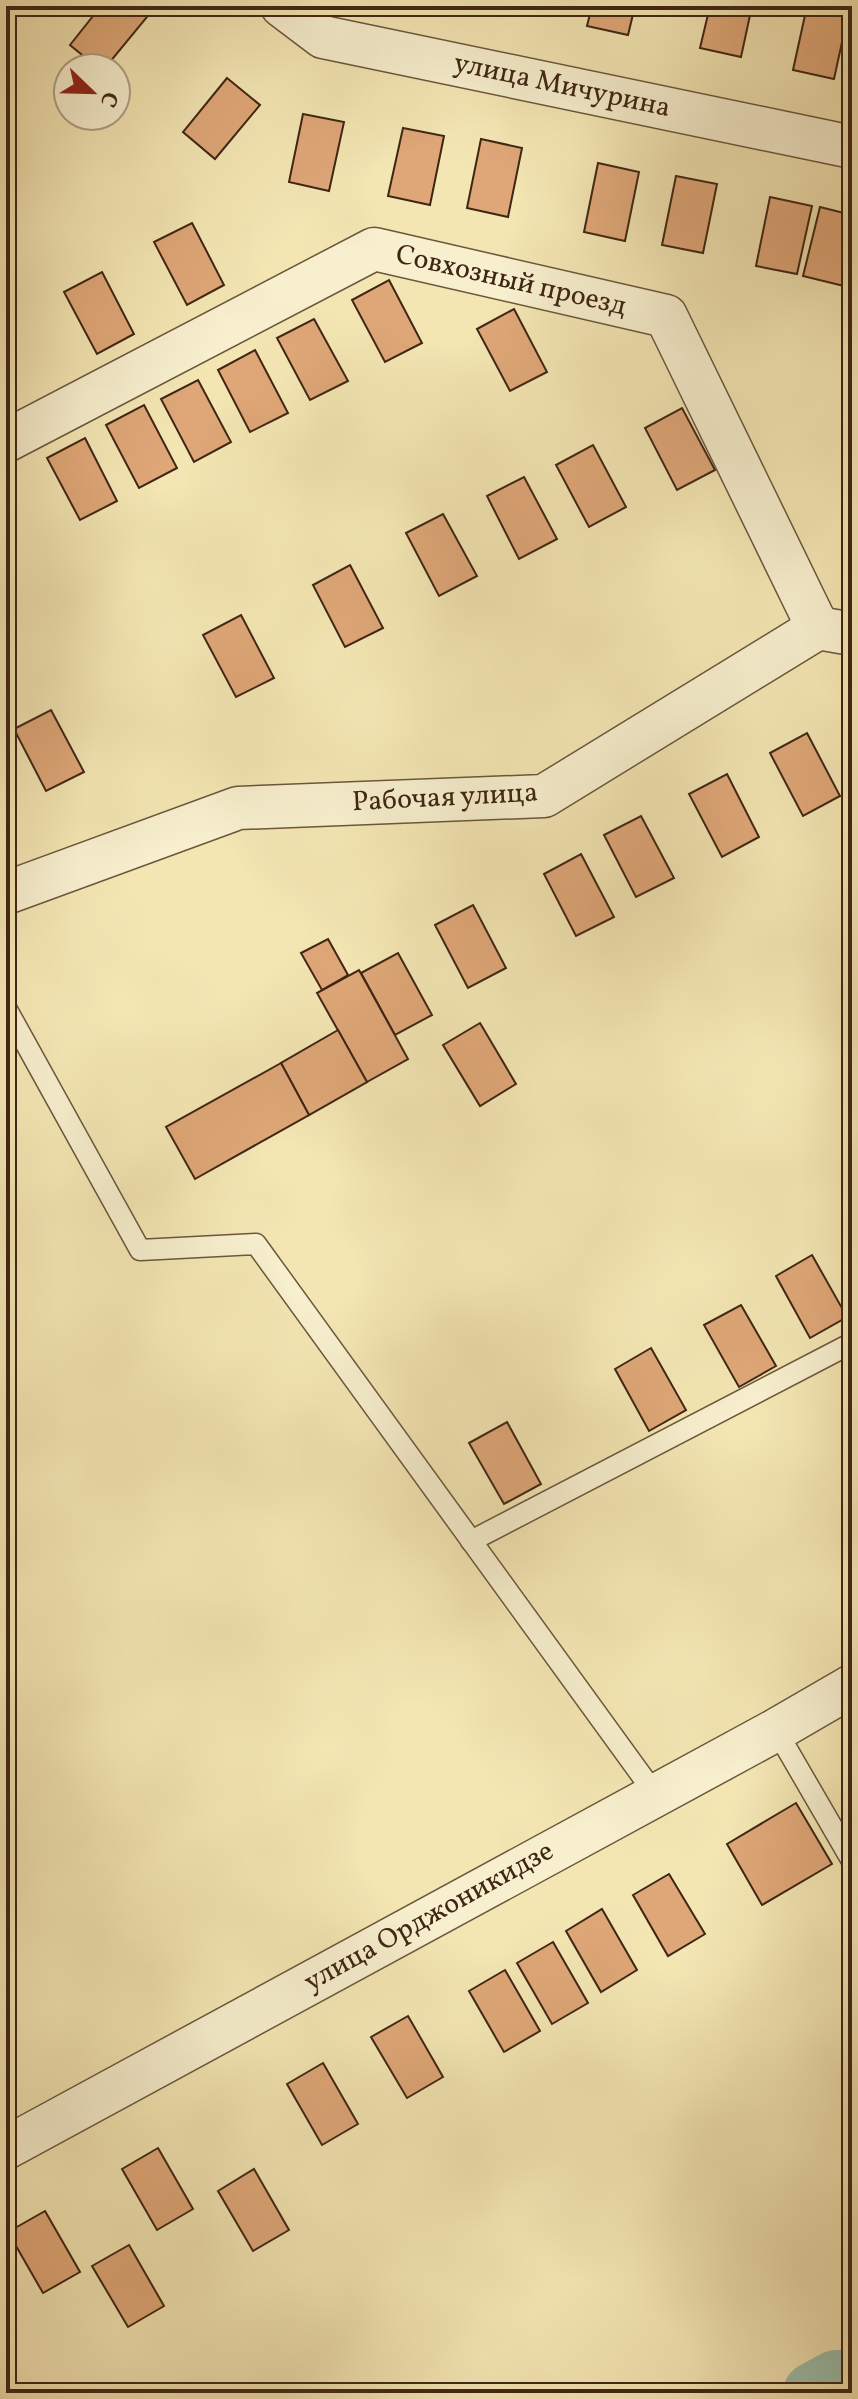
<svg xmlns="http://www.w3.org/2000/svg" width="858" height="2399" viewBox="0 0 858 2399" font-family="Vollkorn,serif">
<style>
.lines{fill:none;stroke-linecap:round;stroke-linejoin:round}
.river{stroke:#9bc0ac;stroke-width:62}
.building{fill:#dfa778;stroke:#3f2614;stroke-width:2}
.lane-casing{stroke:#6c563c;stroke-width:23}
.street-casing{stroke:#6c563c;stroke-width:45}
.lane{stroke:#f7efce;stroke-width:20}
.street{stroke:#f7efce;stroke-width:42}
.labels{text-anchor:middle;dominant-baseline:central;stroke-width:8;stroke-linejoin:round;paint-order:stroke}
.street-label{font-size:28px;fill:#3f2614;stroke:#f7efce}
</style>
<rect width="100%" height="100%" fill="#f3e6b3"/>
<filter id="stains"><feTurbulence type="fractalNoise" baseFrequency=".0025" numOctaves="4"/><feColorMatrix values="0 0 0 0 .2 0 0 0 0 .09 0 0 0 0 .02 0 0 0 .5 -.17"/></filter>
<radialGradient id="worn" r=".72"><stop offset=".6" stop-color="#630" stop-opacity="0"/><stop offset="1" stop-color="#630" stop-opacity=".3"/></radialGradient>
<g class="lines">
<path class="river" d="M814,2393L836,2381H852"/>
</g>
<g class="building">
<path d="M101,6H133L147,17L105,68H98L70,45Z"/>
<path d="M592,6H635L628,35L587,26Z"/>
<path d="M710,6H752L741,57L700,48Z"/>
<path d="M807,6H831L849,10L834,79L793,70Z"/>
<path d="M227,78L260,105L215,159L183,132Z"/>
<path d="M303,114L344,122L329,191L289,182Z"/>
<path d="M403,128L444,136L430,205L388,196Z"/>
<path d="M481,139L522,148L508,217L467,208Z"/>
<path d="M598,163L639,172L625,241L584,232Z"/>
<path d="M676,176L717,184L703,253L662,245Z"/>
<path d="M770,197L812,206L797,274L756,266Z"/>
<path d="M820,207L852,215V253L844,286L803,276Z"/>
<path d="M192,223L224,285L187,305L154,242Z"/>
<path d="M102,272L134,334L97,354L64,292Z"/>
<path d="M389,280L422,343L385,362L352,300Z"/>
<path d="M514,309L547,372L510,391L477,329Z"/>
<path d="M314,319L348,381L310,400L277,338Z"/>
<path d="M255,350L288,413L250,432L218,370Z"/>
<path d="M198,380L231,442L194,462L161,399Z"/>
<path d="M144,405L177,468L139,488L106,425Z"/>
<path d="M682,408L715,470L677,490L645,428Z"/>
<path d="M85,438L117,501L80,520L47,458Z"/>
<path d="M593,445L626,507L589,527L556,465Z"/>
<path d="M524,477L557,539L519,559L487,496Z"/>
<path d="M443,514L477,576L439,596L406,533Z"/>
<path d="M350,565L383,628L345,647L313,585Z"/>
<path d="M241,615L274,678L236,697L203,635Z"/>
<path d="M51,710L84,772L46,791L14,729Z"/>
<path d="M807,733L840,796L803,816L770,753Z"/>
<path d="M727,774L759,837L722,857L689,794Z"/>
<path d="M641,816L674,878L636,897L604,835Z"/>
<path d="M581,854L614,917L576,936L544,874Z"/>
<path d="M473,905L506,968L468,988L435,925Z"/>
<path d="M328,939L348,975L322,990L301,953Z"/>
<path d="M398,953L432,1015L395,1035L361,973Z"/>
<path d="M359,970L408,1059L367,1082L317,993Z"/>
<path d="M480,1023L516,1084L480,1106L443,1045Z"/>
<path d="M338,1030L367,1082L309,1115L281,1063Z"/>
<path d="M281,1063L309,1115L195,1179L166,1127Z"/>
<path d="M812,1255L847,1317L810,1338L776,1276Z"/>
<path d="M741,1305L776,1366L739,1387L704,1325Z"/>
<path d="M651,1348L686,1410L649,1431L615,1369Z"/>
<path d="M507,1422L541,1484L504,1504L469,1443Z"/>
<path d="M796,1803L832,1864L762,1905L727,1844Z"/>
<path d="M669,1874L705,1934L668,1956L633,1895Z"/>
<path d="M602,1909L637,1970L601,1992L566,1931Z"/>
<path d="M553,1942L588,2003L552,2024L517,1963Z"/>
<path d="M505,1970L540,2031L504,2052L469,1991Z"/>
<path d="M408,2016L443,2077L407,2098L371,2037Z"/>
<path d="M323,2063L358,2124L322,2145L287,2084Z"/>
<path d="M158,2148L193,2209L157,2230L122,2169Z"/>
<path d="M254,2169L289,2230L253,2251L218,2191Z"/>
<path d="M45,2211L80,2272L43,2293L8,2232Z"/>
<path d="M129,2245L164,2306L128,2327L92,2266Z"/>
</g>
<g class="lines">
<g class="lane-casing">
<g id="lane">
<path d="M6,1008L140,1250L256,1244L655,1794"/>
<path d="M471,1541L852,1343"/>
<path d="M776,1730L852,1861"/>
</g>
</g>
<g class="street-casing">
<g id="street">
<path d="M282,6L323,37L852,147"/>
<path d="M6,441L374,249L666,316L818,628"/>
<path d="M6,893L238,808L544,796L818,628L852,634"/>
<path d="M6,2148L776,1730L852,1686"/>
</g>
</g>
<use href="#lane" class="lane"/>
<use href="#street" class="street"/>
</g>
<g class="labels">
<g class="street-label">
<text transform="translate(562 86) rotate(12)">улица Мичурина</text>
<text transform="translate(511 281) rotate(13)">Совхозный проезд</text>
<text transform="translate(445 798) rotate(-3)">Рабочая улица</text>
<text transform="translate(429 1917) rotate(-29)">улица Орджоникидзе</text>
</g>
</g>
<rect width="858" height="2399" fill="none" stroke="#f3e6b3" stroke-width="32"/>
<rect x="8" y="8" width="842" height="2383" fill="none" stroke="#3f2614" stroke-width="4"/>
<rect x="16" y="16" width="826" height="2367" fill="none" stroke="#3f2614" stroke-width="2"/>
<g transform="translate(92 92) rotate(113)"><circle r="38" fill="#f7efce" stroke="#ad9f84" stroke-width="2"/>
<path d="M0-6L14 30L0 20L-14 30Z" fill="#8f2418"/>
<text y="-12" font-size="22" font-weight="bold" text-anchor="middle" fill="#3f2614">С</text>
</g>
<rect width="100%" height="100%" filter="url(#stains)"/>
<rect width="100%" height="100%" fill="url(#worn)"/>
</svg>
